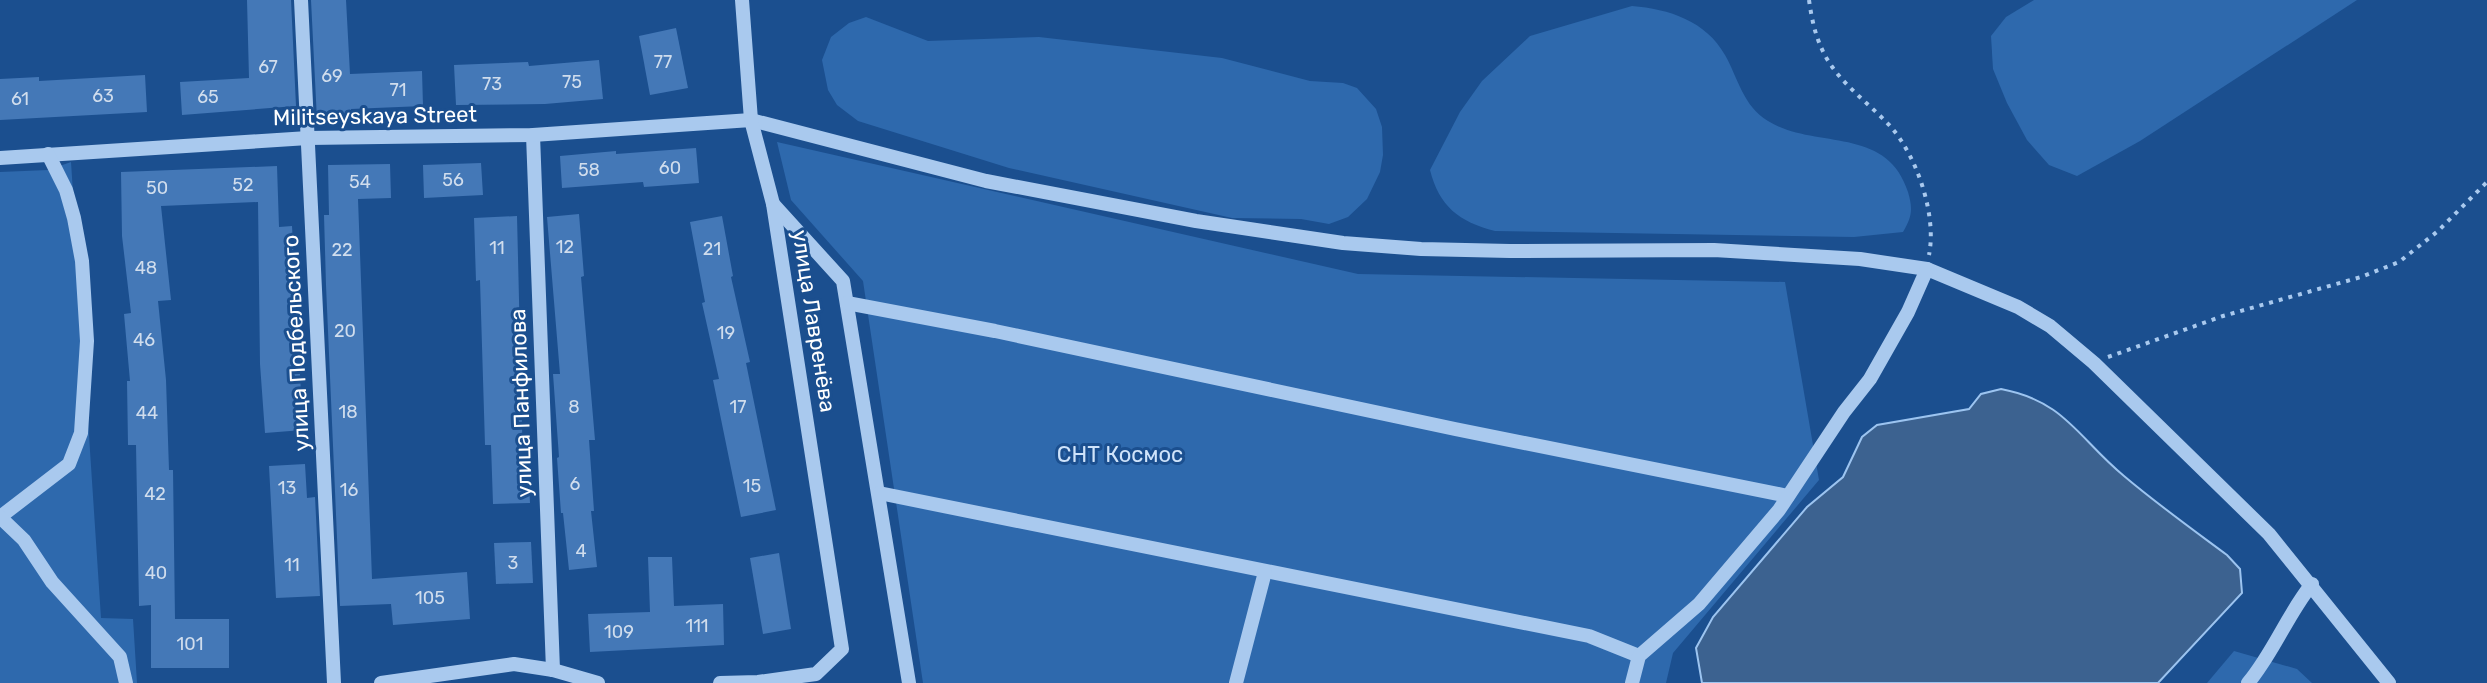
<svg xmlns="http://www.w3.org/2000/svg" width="2487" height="683" viewBox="0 0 2487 683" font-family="Rubik,sans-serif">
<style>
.green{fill:#2e69ad}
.water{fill:#3c6290;stroke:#9cc4f0;stroke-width:2}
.building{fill:#4478b7}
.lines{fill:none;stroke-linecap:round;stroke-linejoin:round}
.path{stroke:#a9c9ee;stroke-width:4;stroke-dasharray:4 6;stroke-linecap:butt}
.minor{stroke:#a9c9ee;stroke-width:14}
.labels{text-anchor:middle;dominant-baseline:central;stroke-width:6;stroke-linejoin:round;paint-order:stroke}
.number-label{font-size:18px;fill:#d0dded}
.street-label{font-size:22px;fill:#fff;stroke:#1b4f8f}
.park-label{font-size:22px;fill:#cfe3fa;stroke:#1b4f8f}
</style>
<rect width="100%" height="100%" fill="#1b4f8f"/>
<g class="green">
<path d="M2034,0H2357L2140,141L2077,176L2049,165L2027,140L2007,103L1993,69L1991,36L2006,17Z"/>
<path d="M1632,6C1669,9 1706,21 1725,55C1738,78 1743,106 1768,121C1814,150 1887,125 1908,192C1913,209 1912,217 1903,232L1854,237L1495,231C1459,222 1439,206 1430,170L1460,112L1482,81L1530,36Z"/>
<path d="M866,17L928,41L1039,37L1222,58L1310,81L1343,83L1357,88L1376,109L1382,127L1383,155L1380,172L1367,199L1348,217L1329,224L1301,219L1232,218L1009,168L858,121L837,105L828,90L822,60L831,37L849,23Z"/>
<path d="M777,142L1358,274L1785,282L1819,480L1673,653L1666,683H923L863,281L791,200Z"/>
<path d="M71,162L101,618L133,619L137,683H0V172L48,170Z"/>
<path d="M2234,651L2297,669L2312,683H2207Z"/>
</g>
<path class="water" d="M2001,389C2065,401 2078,438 2124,476C2157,504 2192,529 2227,555L2240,569L2242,593L2158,683H1702L1696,648L1713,617L1807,507L1843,477L1862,437L1877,425L1969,409L1981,394Z"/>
<g class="building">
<path d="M247,0H291L296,106L182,115L180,82L249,78Z"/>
<path d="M311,0H346L350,74L422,71L423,106L351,109V120H317Z"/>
<path d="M676,28L688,88L650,95L639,36Z"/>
<path d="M599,60L603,99L545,104L456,105L454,65L528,62L529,66Z"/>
<path d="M145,75L147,112L0,120V79L39,77V81Z"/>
<path d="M696,148L699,183L644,187L643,182L562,188L560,156L616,151V154Z"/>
<path d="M481,163L483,195L424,198L423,165Z"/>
<path d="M390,164L391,198L358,199L372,579L467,572L470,619L393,625L391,604L340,606L326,285L324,215H329L328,165Z"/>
<path d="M277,166L279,227L292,226L303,430L265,433L260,364L258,202L161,206L171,300L158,301L166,380L169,470H173L175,619H229V668H151V605L139,606L136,445H128L127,381H130L124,314L131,313L122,236L121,172Z"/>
<path d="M579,214L584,276L581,277L595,440H589L594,511H591L597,567L569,570L563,513H561L557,458L559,457L553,374H560L547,217Z"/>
<path d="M517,216L523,466H528L530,503L493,504L491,445H485L480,280L476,281L474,218Z"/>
<path d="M722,216L733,276L731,277L750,362L746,363L776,510L741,517L713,380L719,379L702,303L705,302L690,222Z"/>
<path d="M305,464L307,498L315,497L320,596L276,598L269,466Z"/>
<path d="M531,542L533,583L496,584L494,543Z"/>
<path d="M779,553L791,629L763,634L750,558Z"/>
<path d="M648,557H672L674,606L723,604L724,645L590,652L588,614L650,612Z"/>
</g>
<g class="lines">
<g class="path">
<path d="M1809,0C1812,21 1816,40 1827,59C1843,86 1870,104 1891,127C1917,157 1937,215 1929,255"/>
<path d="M2108,357L2223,316L2361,277L2399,262L2438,231L2487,182"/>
</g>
<g class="minor">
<path d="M301,0L334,683"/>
<path d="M533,135L553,670"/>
<path d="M0,158L308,138L533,135L751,120L986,181L1196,221L1343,243L1421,249L1510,251L1714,250L1860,259L1927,269L2018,307L2050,326L2094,363L2269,534L2389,683"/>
<path d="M773,204L843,281L909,683"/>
<path d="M847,303L995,331L1455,429L1788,496"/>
<path d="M879,493L1589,636L1639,656"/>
<path d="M0,517L69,464L81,433L87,341L82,261L74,218L66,190L48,154"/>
<path d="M0,517L24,540L52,582L120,657L126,683"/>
<path d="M381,683L514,664L553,670L598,683"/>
<path d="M720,683L758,682L816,674L842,649L773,204L751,120L742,0"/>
<path d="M1236,683L1265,572"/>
<path d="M1632,683L1639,656L1699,604L1779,510L1844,412L1870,379L1908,312L1927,269"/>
<path d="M2248,683C2274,652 2287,615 2312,584"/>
</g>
</g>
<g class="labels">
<g class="number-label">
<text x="663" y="62">77</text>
<text x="268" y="67">67</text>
<text x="332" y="76">69</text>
<text x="572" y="82">75</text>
<text x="492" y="84">73</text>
<text x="398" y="90">71</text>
<text x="103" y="96">63</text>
<text x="208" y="97">65</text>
<text x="20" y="99">61</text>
<text x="670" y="168">60</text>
<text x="589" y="170">58</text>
<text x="453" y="180">56</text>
<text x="360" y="182">54</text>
<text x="243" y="185">52</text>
<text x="157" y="188">50</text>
<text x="565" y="247">12</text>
<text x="497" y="248">11</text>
<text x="712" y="249">21</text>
<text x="342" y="250">22</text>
<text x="146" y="268">48</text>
<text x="345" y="331">20</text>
<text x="726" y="333">19</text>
<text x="144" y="340">46</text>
<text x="574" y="407">8</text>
<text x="738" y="407">17</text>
<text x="348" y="412">18</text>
<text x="147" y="413">44</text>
<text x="575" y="484">6</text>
<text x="752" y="486">15</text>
<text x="287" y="488">13</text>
<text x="349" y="490">16</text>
<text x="155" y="494">42</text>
<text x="581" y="551">4</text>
<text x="513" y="563">3</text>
<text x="292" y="565">11</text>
<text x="156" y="573">40</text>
<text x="430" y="598">105</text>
<text x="697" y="626">111</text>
<text x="619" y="632">109</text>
<text x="190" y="644">101</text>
</g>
<g class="street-label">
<text transform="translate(375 116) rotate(-1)">Militseyskaya Street</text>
<text transform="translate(814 321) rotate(81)">улица Лавренёва</text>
<text transform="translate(296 343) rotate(-93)">улица Подбельского</text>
<text transform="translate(521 403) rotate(-92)">улица Панфилова</text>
</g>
<g class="park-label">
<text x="1120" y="454">СНТ Космос</text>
</g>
</g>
</svg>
